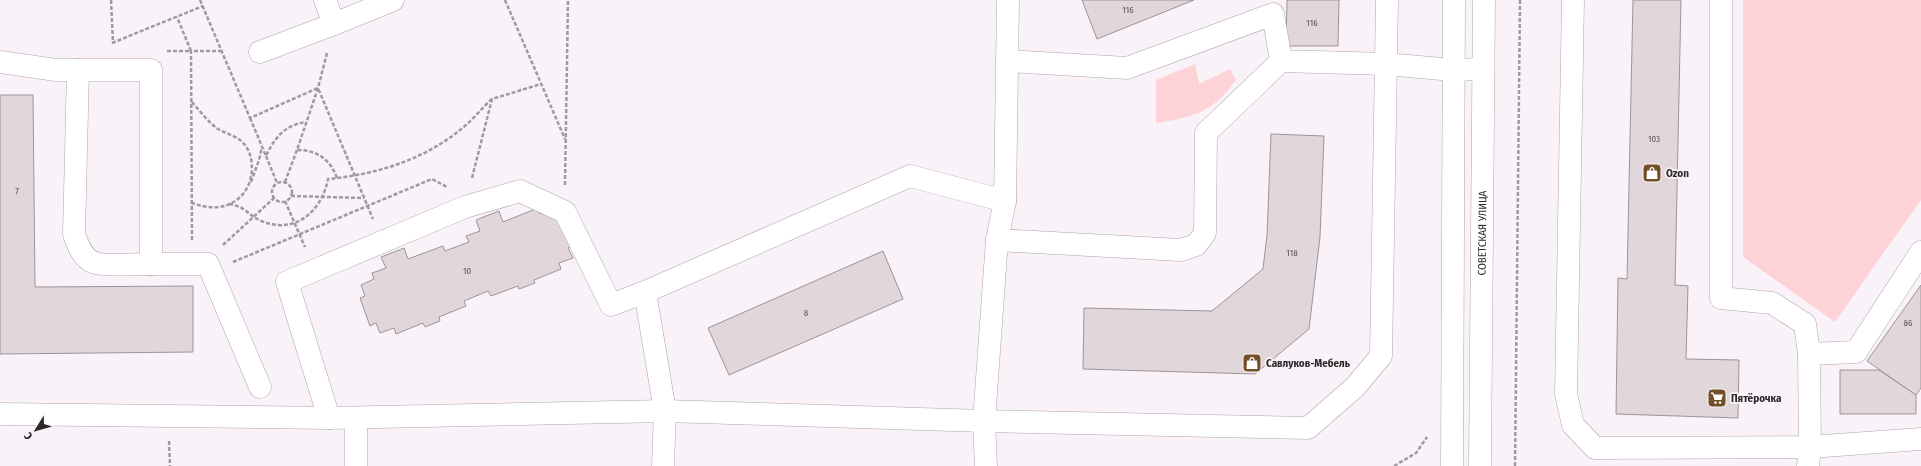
<svg xmlns="http://www.w3.org/2000/svg" width="1921" height="466" viewBox="0 0 1921 466" font-family="'Fira Sans Condensed',sans-serif">
<style>
.green{fill:#fed3d7}
.building{fill:#e1d6da;stroke:#9d9497}
.lines{fill:none;stroke-linecap:round;stroke-linejoin:round}
.minor-casing{stroke:#ada5ab;stroke-width:23}
.major-casing{stroke:#ada5ab;stroke-width:23}
.path{stroke:#a09a9f;stroke-width:2.5;stroke-dasharray:4 2;stroke-linecap:butt}
.minor{stroke:#fff;stroke-width:22}
.major{stroke:#fff;stroke-width:22}
.labels{text-anchor:middle;dominant-baseline:central;stroke-width:3.5;stroke-linejoin:round;paint-order:stroke}
.number-label{font-size:9px;fill:#595457}
.poi-label{font-size:11px;font-weight:bold;fill:#2c292b;stroke:#faf2f9;text-anchor:start}
.street-label{font-size:11px;fill:#2c292b;stroke:#faf2f9}
</style>
<rect width="100%" height="100%" fill="#faf2f9"/>
<g class="green">
<path d="M1743,0H1921V200L1835,322L1743,257Z"/>
<path d="M1195,64L1199,84L1230,69L1236,80C1212,113 1194,117 1156,123V80Z"/>
</g>
<g class="building">
<path d="M1082,0H1194L1097,39Z"/>
<path d="M1287,0H1339L1338,46H1286Z"/>
<path d="M1633,0H1681L1675,285L1688,286L1686,359L1739,360L1738,418L1616,414L1618,278L1627,279Z"/>
<path d="M0,95H33L35,287L193,286V352L0,354Z"/>
<path d="M1271,134L1324,136L1320,237L1309,329L1255,374L1083,369L1084,308L1212,311L1263,269L1267,235Z"/>
<path d="M538,208L540,214L553,208L574,245L568,248L573,258L559,263L561,269L534,280L535,283L519,289L518,286L491,296L488,291L464,301L466,306L439,317L440,321L425,327L423,323L396,334L394,328L380,333L376,323L370,326L360,298L365,296L361,285L374,279L372,273L386,268L381,257L404,248L408,259L443,246L445,251L469,242L466,236L480,231L476,220L499,211L503,222Z"/>
<path d="M883,251L903,299L729,375L708,328Z"/>
<path d="M1921,285V388L1916,395L1867,361Z"/>
<path d="M1840,370H1879L1916,395V414H1840Z"/>
</g>
<g class="lines">
<g class="minor-casing">
<g id="minor">
<path d="M325,0L334,24L393,0"/>
<path d="M1573,0L1566,394L1573,425L1595,448L1810,447L1921,439"/>
<path d="M1721,0V298L1772,303L1805,324L1809,354"/>
<path d="M260,52L334,24"/>
<path d="M1007,61L1127,68L1273,14L1281,61L1386,64L1453,70L1483,69"/>
<path d="M0,62L56,70H151V264H208L260,387"/>
<path d="M78,70L74,234C78,246 83,259 95,263C102,266 140,264 151,264"/>
<path d="M1005,201L910,176L645,292L611,305L565,212L520,191L465,207L287,282L329,418L665,411L984,421L1308,428L1355,387L1381,356L1387,0"/>
<path d="M997,240L1181,250L1196,245L1205,233L1206,133L1281,61"/>
<path d="M645,292L665,411L663,466"/>
<path d="M0,414L329,418"/>
<path d="M356,418V466"/>
<path d="M986,466L984,421L997,240L1005,201L1008,0"/>
<path d="M1808,466L1810,447L1809,354L1856,352L1921,252"/>
</g>
</g>
<g class="major-casing">
<g id="major">
<path d="M1452,466L1454,0"/>
<path id="s1" d="M1480,466L1484,0"/>
</g>
</g>
<g class="path">
<path d="M111,0L113,43"/>
<path d="M200,0L250,118L318,88L373,219"/>
<path d="M505,0L565,139"/>
<path d="M112,43L203,6"/>
<path d="M167,51H191L177,17"/>
<path d="M327,53L318,88L297,150C317,150 330,159 337,178"/>
<path d="M192,102C200,111 208,122 218,129C225,133 233,135 240,140C257,153 255,185 239,198C225,210 209,209 192,203"/>
<path d="M250,118L266,156C275,137 285,125 306,122"/>
<path d="M266,156L277,183"/>
<path d="M472,178L492,99L541,84"/>
<path d="M251,182L259,160L262,147"/>
<path d="M285,182L297,150"/>
<circle cx="282" cy="192" r="10"/>
<path d="M565,185L568,0"/>
<path d="M291,196L364,198"/>
<path d="M285,201L305,247"/>
<path d="M229,204C246,206 249,217 264,222C297,234 322,210 328,179C379,174 427,159 466,125C475,117 483,107 492,99"/>
<path d="M192,240L191,51H222"/>
<path d="M223,245L274,198"/>
<path d="M233,262L432,179L447,187"/>
<path d="M169,441L170,466"/>
<path d="M1394,466L1416,453L1427,437"/>
<path d="M1515,466L1520,0"/>
</g>
<use href="#minor" class="minor"/>
<use href="#major" class="major"/>
</g>
<defs>
<g id="shop-square" transform="scale(1)"><rect x="-9" y="-9" width="18" height="18" rx="4" fill="#715027" stroke="#faf2f9"/><path d="M-5-2.5h2.3a2.7 3.5 0 0 1 5.4 0H5L5.5 6h-11ZM-1.5-2.5h3a1.5 2.3 0 0 0-3 0Z" fill="#fff"/></g>
<g id="supermarket-square" transform="scale(1)"><rect x="-9" y="-9" width="18" height="18" rx="4" fill="#715027" stroke="#faf2f9"/><path d="M-6-5.5h2.5l.6 2H6L4.5 2H-2.5L-4.4-4H-6ZM-1.5 3.2a1.3 1.3 0 1 0 .1 0ZM3 3.2a1.3 1.3 0 1 0 .1 0Z" fill="#fff"/></g>
</defs>
<g fill-rule="evenodd">
<use href="#shop-square" x="1652" y="173"/>
<use href="#shop-square" x="1252" y="363"/>
<use href="#supermarket-square" x="1717" y="398"/>
</g>
<g class="labels">
<g class="number-label">
<text x="1128" y="10">116</text>
<text x="1312" y="23">116</text>
<text x="1654" y="139">103</text>
<text x="17" y="191">7</text>
<text x="1292" y="253">118</text>
<text x="467" y="271">10</text>
<text x="806" y="313">8</text>
<text x="1908" y="323">86</text>
</g>
<g class="poi-label">
<text x="1666" y="173">Ozon</text>
<text x="1266" y="363">Савлуков-Мебель</text>
<text x="1731" y="398">Пятёрочка</text>
</g>
<g class="street-label">
<text stroke="none"><textPath href="#s1" startOffset="233">СОВЕТСКАЯ УЛИЦА</textPath></text>
</g>
</g>
<g transform="translate(36 430) rotate(233)" stroke="#faf2f9" stroke-width="3" paint-order="stroke">
<path d="M0-3L7 15L0 10L-7 15Z" fill="#2c292b"/>
<text y="-6" font-size="11" font-weight="bold" text-anchor="middle" fill="#2c292b">С</text>
</g>
</svg>
